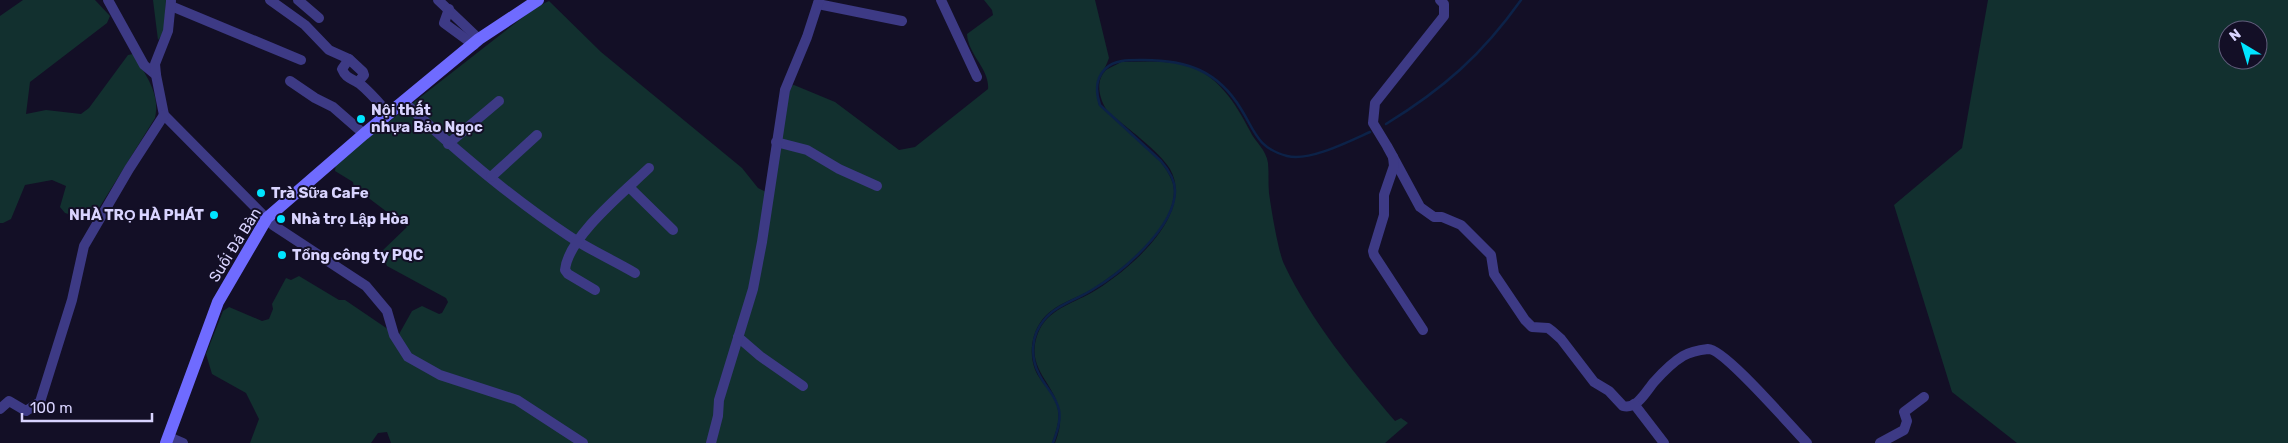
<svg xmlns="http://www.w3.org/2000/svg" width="2288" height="443" viewBox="0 0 2288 443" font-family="Rubik,sans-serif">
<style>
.green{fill:#12302f;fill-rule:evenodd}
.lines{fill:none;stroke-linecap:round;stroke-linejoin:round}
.stream{stroke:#0c2248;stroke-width:2.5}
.street{stroke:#3d3a85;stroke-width:10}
.secondary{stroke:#6f6bff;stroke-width:12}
.poi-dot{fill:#00e5ff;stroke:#130f26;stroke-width:2}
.labels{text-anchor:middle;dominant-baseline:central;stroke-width:4;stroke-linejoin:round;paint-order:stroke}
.poi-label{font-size:15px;font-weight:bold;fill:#d9d4ff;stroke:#130f26;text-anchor:start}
.street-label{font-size:15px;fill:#d9d4ff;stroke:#130f26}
</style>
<rect width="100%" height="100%" fill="#130f26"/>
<g class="green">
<path d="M23,0H95L110,16L107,23L30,82L26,114L46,110L81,114L89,108L128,55L133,54C145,74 161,94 155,118L91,221L65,213L60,207L66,186L52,180L25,185L11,219L3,223H0V16Z"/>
<path d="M153,0H166L164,32L158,40Z"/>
<path d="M984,0H1095L1109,58C1102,77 1093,83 1099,105L1160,161C1166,169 1174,180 1174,191C1174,229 1123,269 1094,288C1077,299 1055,303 1042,320C1030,336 1028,360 1039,377C1046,388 1056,397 1058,410C1060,421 1056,432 1052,443H391L387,432L378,433L371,443H250L259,419L246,393L212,374L206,354L223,311L229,307L262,321L269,319L273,309L272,304L286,278L291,280L299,276L339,300H345L398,336L412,311L422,306L439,314L442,313L448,302L446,298L387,266L381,252L407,227L354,187L353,182L335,171L336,163L536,7L549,1L601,52L742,168L758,188L772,195L789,86L794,85L835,102L899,150L915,147L988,89C990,69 968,55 967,34L993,15L992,10Z"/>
<path d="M1988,0H2288V443H2017L1952,392L1894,205L1962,148ZM2228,30H2258V60H2228Z"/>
<path d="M1121,62C1142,62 1165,60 1185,65C1217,73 1236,104 1250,131C1255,142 1266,149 1268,163C1269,173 1268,183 1269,193C1271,208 1278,251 1284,264C1311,321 1354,373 1395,421L1401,418L1408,423L1385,443H1055C1077,388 1020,379 1038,333C1047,310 1071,304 1091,293C1126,273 1196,215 1170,169C1159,151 1126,127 1108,112C1100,101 1094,82 1106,70C1110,67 1117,65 1121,62Z"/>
</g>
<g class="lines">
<g class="stream">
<path d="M1386,124C1443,89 1482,55 1521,0"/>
<path d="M1053,443C1057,432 1061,421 1059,410C1056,395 1045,387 1039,374C1030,357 1031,335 1044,320C1056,305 1076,300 1092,290C1121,273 1175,228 1175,191C1175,180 1168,169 1161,161L1100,105C1096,93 1095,79 1105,69C1115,59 1131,60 1144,60C1187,60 1218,71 1241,109C1255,131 1257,148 1287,156C1309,162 1350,141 1370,132"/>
</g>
<g class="street">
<path d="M108,0L144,65L156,75L164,115L273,225L366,286L387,311L394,335L408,357L440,375L517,400L583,443"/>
<path d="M270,0L305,25L329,50L349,59L363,72L364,75L358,82"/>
<path d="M298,0L319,18"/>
<path d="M438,0L479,39"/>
<path d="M941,0L977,77"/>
<path d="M818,4L902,21"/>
<path d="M171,6L301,60"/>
<path d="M449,9L444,23L474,45"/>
<path d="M349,59L342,69C346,79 352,78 360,84C370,92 380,104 389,114"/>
<path d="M156,75L155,64L168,31L171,1"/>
<path d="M290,81L315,98L333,107L364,134"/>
<path d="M404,102C455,150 510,197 569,236C590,250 613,260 635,273"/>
<path d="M776,142L807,150L839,169L877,186"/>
<path d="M448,144L499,101"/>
<path d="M1393,157L1420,207L1434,217H1442L1461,225L1491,255L1494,274L1525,320L1532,327L1548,328L1552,331L1561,339L1594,382L1609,391L1623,406C1637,410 1647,390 1654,382C1662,373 1673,362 1683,356C1690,352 1700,350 1708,349C1724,348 1792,428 1807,443"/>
<path d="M491,177L537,135"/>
<path d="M629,187L673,230"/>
<path d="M595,290L568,274L565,270C568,237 625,191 649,168"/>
<path d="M1423,330L1374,255L1373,251L1384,215V195L1394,166L1393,157L1387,146L1373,123L1375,103L1444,16V4L1440,0"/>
<path d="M738,337L760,356L803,386"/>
<path d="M1634,404L1664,443"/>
<path d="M0,409L9,401L26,411L40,402L72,300L84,246L129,169L164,115"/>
<path d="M169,437L183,443"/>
<path d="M711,443L718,416L719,400L753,289L762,242L785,90L807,37L819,0"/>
<path d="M1880,443L1904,430L1907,421L1904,412L1924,397"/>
</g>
<path class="secondary" d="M166,443L218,302L267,218L364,134L479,39L538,0"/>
</g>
<g class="poi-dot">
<circle cx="361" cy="119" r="5"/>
<circle cx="261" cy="193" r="5"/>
<circle cx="214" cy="215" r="5"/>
<circle cx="281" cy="219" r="5"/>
<circle cx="282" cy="255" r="5"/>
</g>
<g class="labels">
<g class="poi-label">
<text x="371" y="110">Nội thất<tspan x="371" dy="17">nhựa Bảo Ngọc</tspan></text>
<text x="271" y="193">Trà Sữa CaFe</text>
<text x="204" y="215" text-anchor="end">NHÀ TRỌ HÀ PHÁT</text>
<text x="291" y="219">Nhà trọ Lập Hòa</text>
<text x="292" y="255">Tổng công ty PQC</text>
</g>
<g class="street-label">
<text transform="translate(235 245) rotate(-58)">Suối Đá Bàn</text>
</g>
</g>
<g transform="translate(2243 45) rotate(322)"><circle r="24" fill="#130f26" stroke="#625e7d"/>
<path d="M0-4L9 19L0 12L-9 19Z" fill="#00e5ff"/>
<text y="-8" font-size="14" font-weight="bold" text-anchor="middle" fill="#d9d4ff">N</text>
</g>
<path d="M22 413v8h130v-8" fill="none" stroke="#d9d4ff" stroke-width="2.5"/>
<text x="30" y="413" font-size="15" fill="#d9d4ff" stroke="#130f26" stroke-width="4" paint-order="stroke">100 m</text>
</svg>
